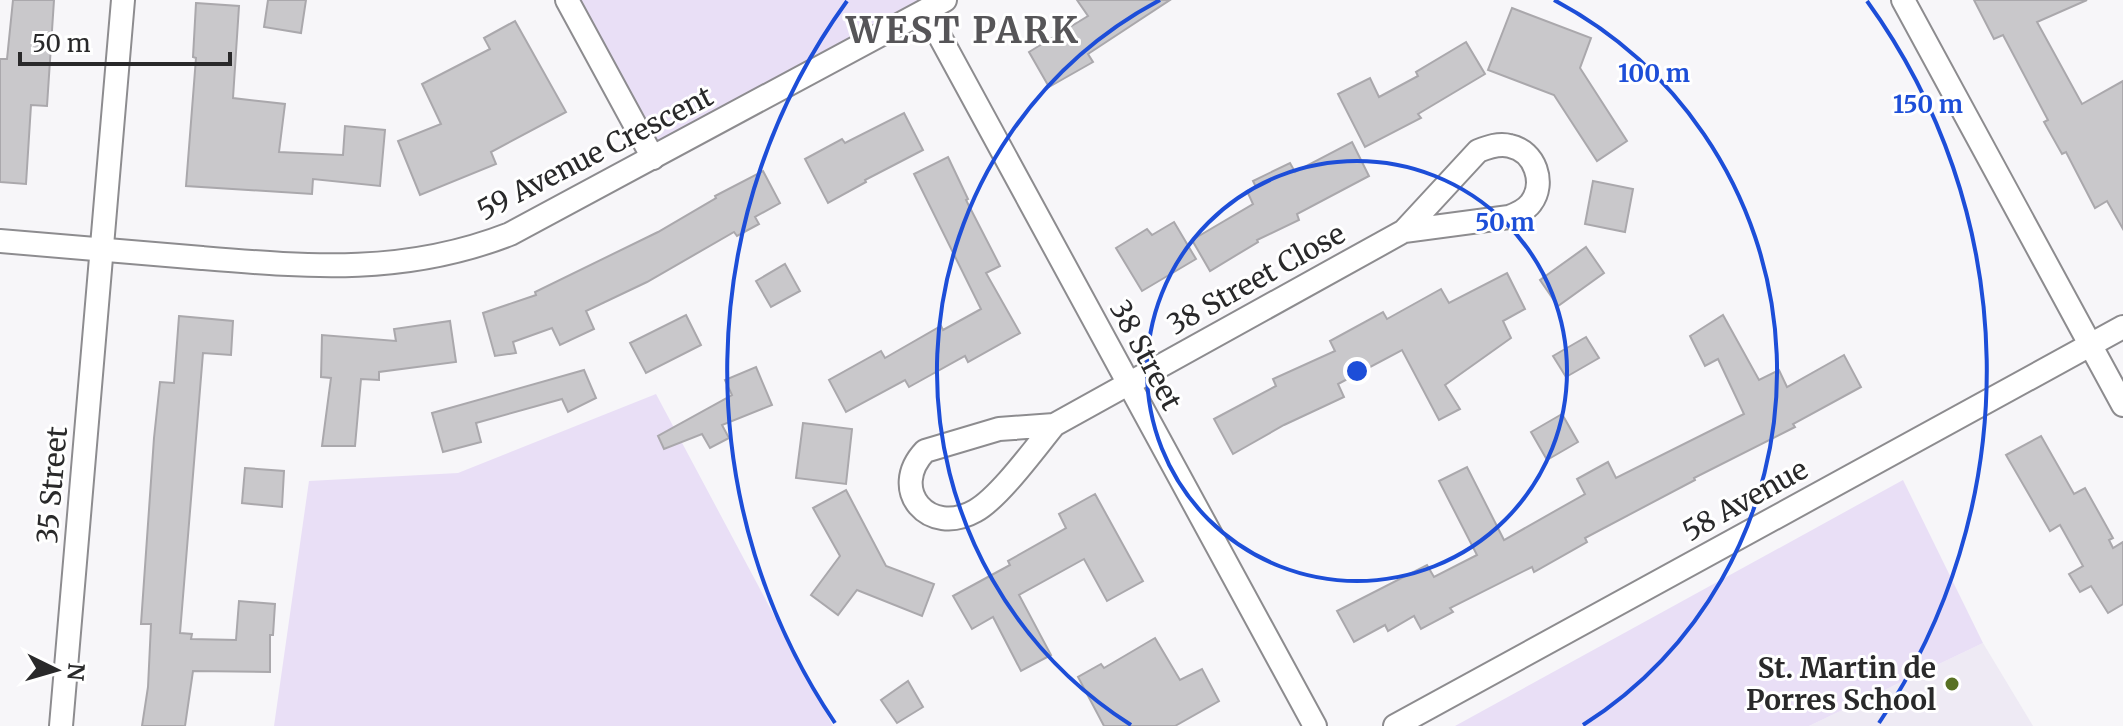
<svg xmlns="http://www.w3.org/2000/svg" width="2123" height="726" viewBox="0 0 2123 726" font-family="Merriweather,serif">
<style>
.built{fill:#eeeaf4}
.green{fill:#e9dff6}
.building{fill:#c9c8cb;stroke:#aaa8ac;stroke-width:2}
.lines{fill:none;stroke-linecap:round;stroke-linejoin:round}
.minor-casing{stroke:#8d8c8f;stroke-width:26}
.minor{stroke:#fff;stroke-width:22}
.ring{fill:none;stroke:#1d4ed8;stroke-width:4}
.poi-dot{fill:#587123;stroke:#fff;stroke-width:3}
.labels{text-anchor:middle;dominant-baseline:central;stroke-width:6;stroke-linejoin:round;paint-order:stroke}
.street-label{font-size:28px;fill:#29292a;stroke:#fff}
.poi-label{font-size:28px;font-weight:bold;fill:#29292a;stroke:#fff;text-anchor:end}
.district-label{font-size:36px;font-weight:bold;letter-spacing:2px;fill:#565558;stroke:#fff}
.centre{fill:#1d4ed8;stroke:#fff;stroke-width:4}
.ring-label{font-size:24px;text-anchor:middle;font-weight:bold;fill:#1d4ed8;stroke:#fff;stroke-width:6;stroke-linejoin:round;paint-order:stroke}
</style>
<rect width="100%" height="100%" fill="#f7f6f9"/>
<path class="built" d="M1983,643L2033,726H1809Z"/>
<g class="green">
<path d="M577,0H945L653,158Z"/>
<path d="M656,394L833,726H274L309,481L458,473Z"/>
<path d="M1903,480L1983,643L1809,726H1455Z"/>
</g>
<g class="building">
<path d="M13,0H54L47,106L31,105L26,184L0,182V59H7Z"/>
<path d="M268,0H306L301,33L264,27Z"/>
<path d="M1077,0H1170L1088,54L1093,62L1049,87L1029,52L1088,16Z"/>
<path d="M1974,0H2087L2037,22L2082,104L2123,81V229L2107,201L2095,208L2066,152L2062,154L2044,122L2048,120L2003,35L1994,39Z"/>
<path d="M196,3L239,6L233,98L285,104L279,152L343,155L345,126L385,130L380,186L313,179L312,194L186,186L196,58L193,57Z"/>
<path d="M1512,8L1591,38L1580,68L1627,141L1597,161L1554,95L1488,70Z"/>
<path d="M515,21L566,112L491,152L496,164L420,195L398,141L441,124L422,84L490,49L484,38Z"/>
<path d="M1466,42L1485,74L1418,114L1421,118L1365,147L1338,94L1370,78L1379,97L1418,76L1416,72Z"/>
<path d="M904,113L923,150L865,180L866,182L828,203L805,159L842,139L845,143Z"/>
<path d="M1352,142L1369,176L1297,214L1299,220L1257,240L1258,242L1210,271L1192,240L1253,204L1247,191L1256,187L1253,181L1290,163L1295,172Z"/>
<path d="M948,157L968,199L966,200L1000,266L986,273L1020,333L968,362L965,356L909,387L905,380L846,412L829,380L881,351L885,358L941,326L943,330L981,309L914,174Z"/>
<path d="M763,171L780,203L755,217L759,224L737,236L734,232L647,282L586,311L594,329L560,345L552,328L513,342L516,353L495,356L483,313L536,295L535,292L658,232L716,198L715,196Z"/>
<path d="M1593,181L1633,189L1625,232L1585,224Z"/>
<path d="M1174,222L1196,259L1142,291L1116,248L1147,229L1152,235Z"/>
<path d="M1586,247L1604,273L1558,306L1540,280Z"/>
<path d="M785,264L800,291L771,307L756,281Z"/>
<path d="M1507,273L1525,309L1503,321L1511,338L1445,385L1460,409L1439,420L1402,350L1338,384L1344,397L1284,425L1233,454L1214,419L1276,386L1273,379L1335,351L1330,341L1383,312L1387,319L1441,289L1449,303Z"/>
<path d="M686,315L701,345L646,373L630,343Z"/>
<path d="M1723,315L1759,380L1779,370L1787,387L1844,355L1861,387L1793,424L1795,427L1694,478L1695,480L1585,538L1587,542L1534,572L1532,567L1450,608L1453,612L1421,629L1414,616L1388,631L1385,625L1354,642L1337,611L1427,565L1434,577L1477,555L1439,481L1467,467L1504,540L1585,494L1577,479L1608,462L1616,478L1744,414L1718,359L1705,366L1690,336Z"/>
<path d="M179,316L233,321L231,355L203,353L180,633L192,634L191,639L236,640L239,601L275,604L273,635H270V672L193,671L185,726H142L148,687L151,624H141L154,438L160,382L174,383Z"/>
<path d="M450,321L456,362L379,372V380L361,379L355,446H322L331,378L321,377L322,335L396,341L394,329Z"/>
<path d="M1586,337L1599,358L1566,377L1553,356Z"/>
<path d="M756,367L772,405L722,425L729,438L710,448L702,434L664,449L658,436L732,395L725,380Z"/>
<path d="M584,370L596,398L568,412L562,399L476,423L481,442L443,452L432,413Z"/>
<path d="M1562,414L1578,442L1547,460L1531,432Z"/>
<path d="M803,423L852,429L846,484L796,478Z"/>
<path d="M2041,436L2074,494L2085,488L2113,538L2109,540L2113,548L2123,542V604L2108,613L2091,586L2080,592L2069,574L2083,566L2060,525L2050,531L2006,455Z"/>
<path d="M245,468L284,471L282,507L242,503Z"/>
<path d="M846,490L886,566L934,584L922,616L857,590L838,615L811,595L840,556L813,508Z"/>
<path d="M1095,494L1143,581L1107,601L1084,559L1019,595L1051,655L1021,671L993,617L972,629L953,596L1010,565L1008,561L1066,528L1059,514Z"/>
<path d="M1155,638L1180,680L1202,669L1219,701L1175,726H1104L1078,677L1101,664L1104,668Z"/>
<path d="M908,681L923,707L897,723L881,700Z"/>
</g>
<g class="lines">
<g class="minor-casing">
<g id="minor">
<path d="M567,0L653,158"/>
<path d="M1903,0L2123,405"/>
<path d="M926,11L1315,726"/>
<path d="M0,241C67,247 135,252 202,258C311,267 405,275 510,234L945,0"/>
<path d="M1054,425L999,429L925,451C888,490 929,537 975,511C999,498 1036,447 1054,425L1404,231L1478,151C1488,147 1499,143 1510,146C1535,151 1546,183 1531,203C1526,210 1517,214 1509,217L1404,231"/>
<path d="M61,726L123,0"/>
<path d="M1395,726L2123,327"/>
</g>
</g>
<use href="#minor" class="minor"/>
</g>
<g class="ring">
<circle cx="1357" cy="371" r="210"/>
<path d="M1131 725A420 420 0 0 1 1160 0M1554 0A420 420 0 0 1 1583 725"/>
<path d="M835 723A630 630 0 0 1 847 1M1867 1A630 630 0 0 1 1879 723"/>
</g>
<circle class="poi-dot" cx="1952" cy="684" r="8"/>
<g class="labels">
<g class="street-label">
<text transform="translate(595 153) rotate(-27)">59 Avenue Crescent</text>
<text transform="translate(1256 279) rotate(-29)">38 Street Close</text>
<text transform="translate(1146 355) rotate(62)">38 Street</text>
<text transform="translate(52 485) rotate(-85)">35 Street</text>
<text transform="translate(1745 500) rotate(-29)">58 Avenue</text>
</g>
<g class="poi-label">
<text x="1936" y="668">St. Martin de<tspan x="1936" dy="32">Porres School</tspan></text>
</g>
<g class="district-label">
<text x="963" y="30">WEST PARK</text>
</g>
</g>
<circle cx="1357" cy="371" r="12" class="centre"/>
<g class="ring-label">
<text x="1654" y="82">100 m</text>
<text x="1928" y="113">150 m</text>
<text x="1505" y="231">50 m</text>
</g>
<g transform="translate(56 670) rotate(95)" stroke="#ffffff" stroke-width="6" paint-order="stroke">
<path d="M0-6L14 30L0 20L-14 30Z" fill="#29292a"/>
<text y="-12" font-size="22" font-weight="bold" text-anchor="middle" fill="#29292a">N</text>
</g>
<path d="M20 52v12h210v-12" fill="none" stroke="#29292a" stroke-width="4"/>
<text x="32" y="52" font-size="24" fill="#29292a" stroke="#ffffff" stroke-width="6" paint-order="stroke">50 m</text>
</svg>
